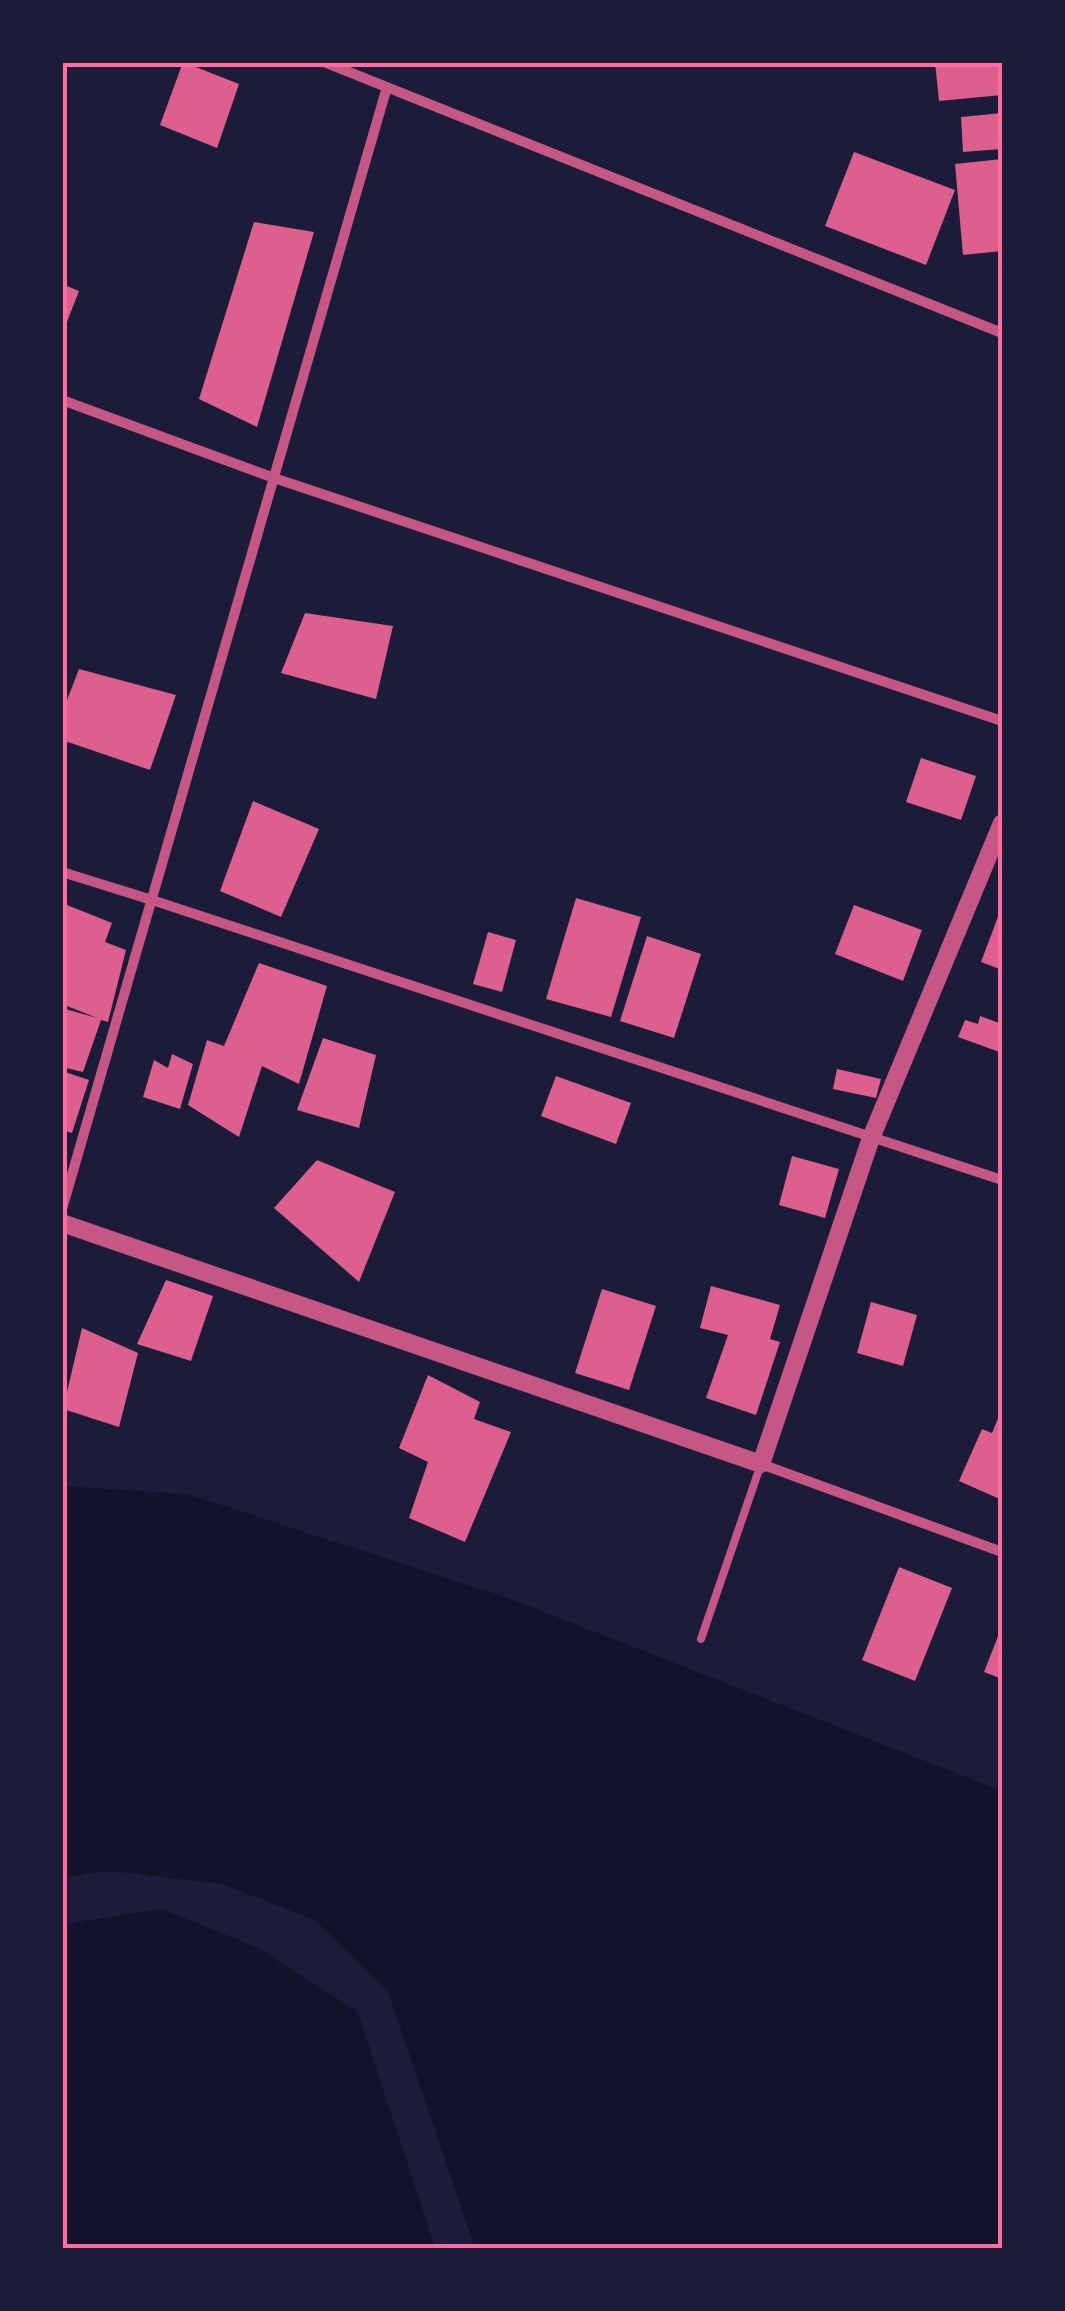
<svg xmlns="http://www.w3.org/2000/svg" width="1065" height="2311" viewBox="0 0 1065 2311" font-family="Karla,sans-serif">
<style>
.water{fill:#12122b}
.building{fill:#dd5f8e}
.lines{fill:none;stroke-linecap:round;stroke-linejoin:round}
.service{stroke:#c65784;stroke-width:8}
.minor{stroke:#c65784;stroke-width:10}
.tertiary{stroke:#c65784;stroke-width:18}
.neatline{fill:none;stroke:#ff6b9d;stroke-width:4}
</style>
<rect width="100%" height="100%" fill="#1b1b3a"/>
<g class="water">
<path d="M62,1486L187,1494L508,1598L1002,1791V2248H475L388,1991L315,1920L222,1884L111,1871L63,1877Z"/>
<path d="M162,1909L260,1949L358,2012L435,2248H63V1924Z"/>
</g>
<g class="building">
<path d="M183,62L239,84L217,148L160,125Z"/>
<path d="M935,62H1002V95L939,101Z"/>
<path d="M1002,113V149L963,152L961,117Z"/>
<path d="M854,152L955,190L926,265L825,226Z"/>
<path d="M1002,159V251L963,255L955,164Z"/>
<path d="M254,222L314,232L257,427L199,399Z"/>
<path d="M62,284L79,291L63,332H62Z"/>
<path d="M305,613L393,626L376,699L281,673Z"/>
<path d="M79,669L176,695L150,770L62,740V713Z"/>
<path d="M921,758L976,776L961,820L906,802Z"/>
<path d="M253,801L319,829L281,917L220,891Z"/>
<path d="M576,898L641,917L611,1017L546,999Z"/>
<path d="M62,903L112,923L105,942L126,950L108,1022L101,1020L83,1072L62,1067V1008L97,1018L62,1004Z"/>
<path d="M854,905L922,930L903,981L835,954Z"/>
<path d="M999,914L1002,916V970L981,962Z"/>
<path d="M488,932L516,940L502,992L473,984Z"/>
<path d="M647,936L701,954L674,1038L620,1021Z"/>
<path d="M259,963L327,986L299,1084L262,1066L239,1137L188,1105L207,1040L224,1046Z"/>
<path d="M980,1016L1002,1024V1053L958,1037L965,1020L978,1024Z"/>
<path d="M323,1038L376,1055L359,1128L297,1110Z"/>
<path d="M172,1054L193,1064L180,1109L143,1097L154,1060L168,1068Z"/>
<path d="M837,1069L881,1079L876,1098L833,1089Z"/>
<path d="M62,1071L89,1080L72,1133L62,1130Z"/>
<path d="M556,1076L631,1103L616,1144L541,1116Z"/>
<path d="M792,1156L839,1169L825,1218L779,1205Z"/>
<path d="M317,1160L395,1192L359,1282L274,1208Z"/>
<path d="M166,1280L213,1296L191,1361L137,1344Z"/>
<path d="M711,1286L780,1305L770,1339L780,1342L756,1415L706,1398L728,1335L700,1328Z"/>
<path d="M602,1289L656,1306L629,1390L575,1373Z"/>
<path d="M871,1302L917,1315L903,1366L857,1353Z"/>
<path d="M82,1328L138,1353L119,1427L63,1409Z"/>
<path d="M428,1375L480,1402L474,1419L511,1432L465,1542L409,1518L428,1462L399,1448Z"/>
<path d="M1002,1409V1500L959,1481L982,1429L992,1433Z"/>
<path d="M899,1567L952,1588L915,1681L862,1660Z"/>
<path d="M1002,1626V1679L984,1672Z"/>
</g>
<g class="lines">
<path class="service" d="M701,1639L761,1464"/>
<g class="minor">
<path d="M324,62L1002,333"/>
<path d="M62,400L274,478L1002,721"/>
<path d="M62,872L152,900L1002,1180"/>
<path d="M62,1209L387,87"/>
<path d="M761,1464L1002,1552"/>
</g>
<path class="tertiary" d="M62,1223L761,1464L871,1138L1002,823"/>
</g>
<rect width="1065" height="2311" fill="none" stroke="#1b1b3a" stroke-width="130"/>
<rect x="65" y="65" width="935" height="2181" class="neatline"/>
</svg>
